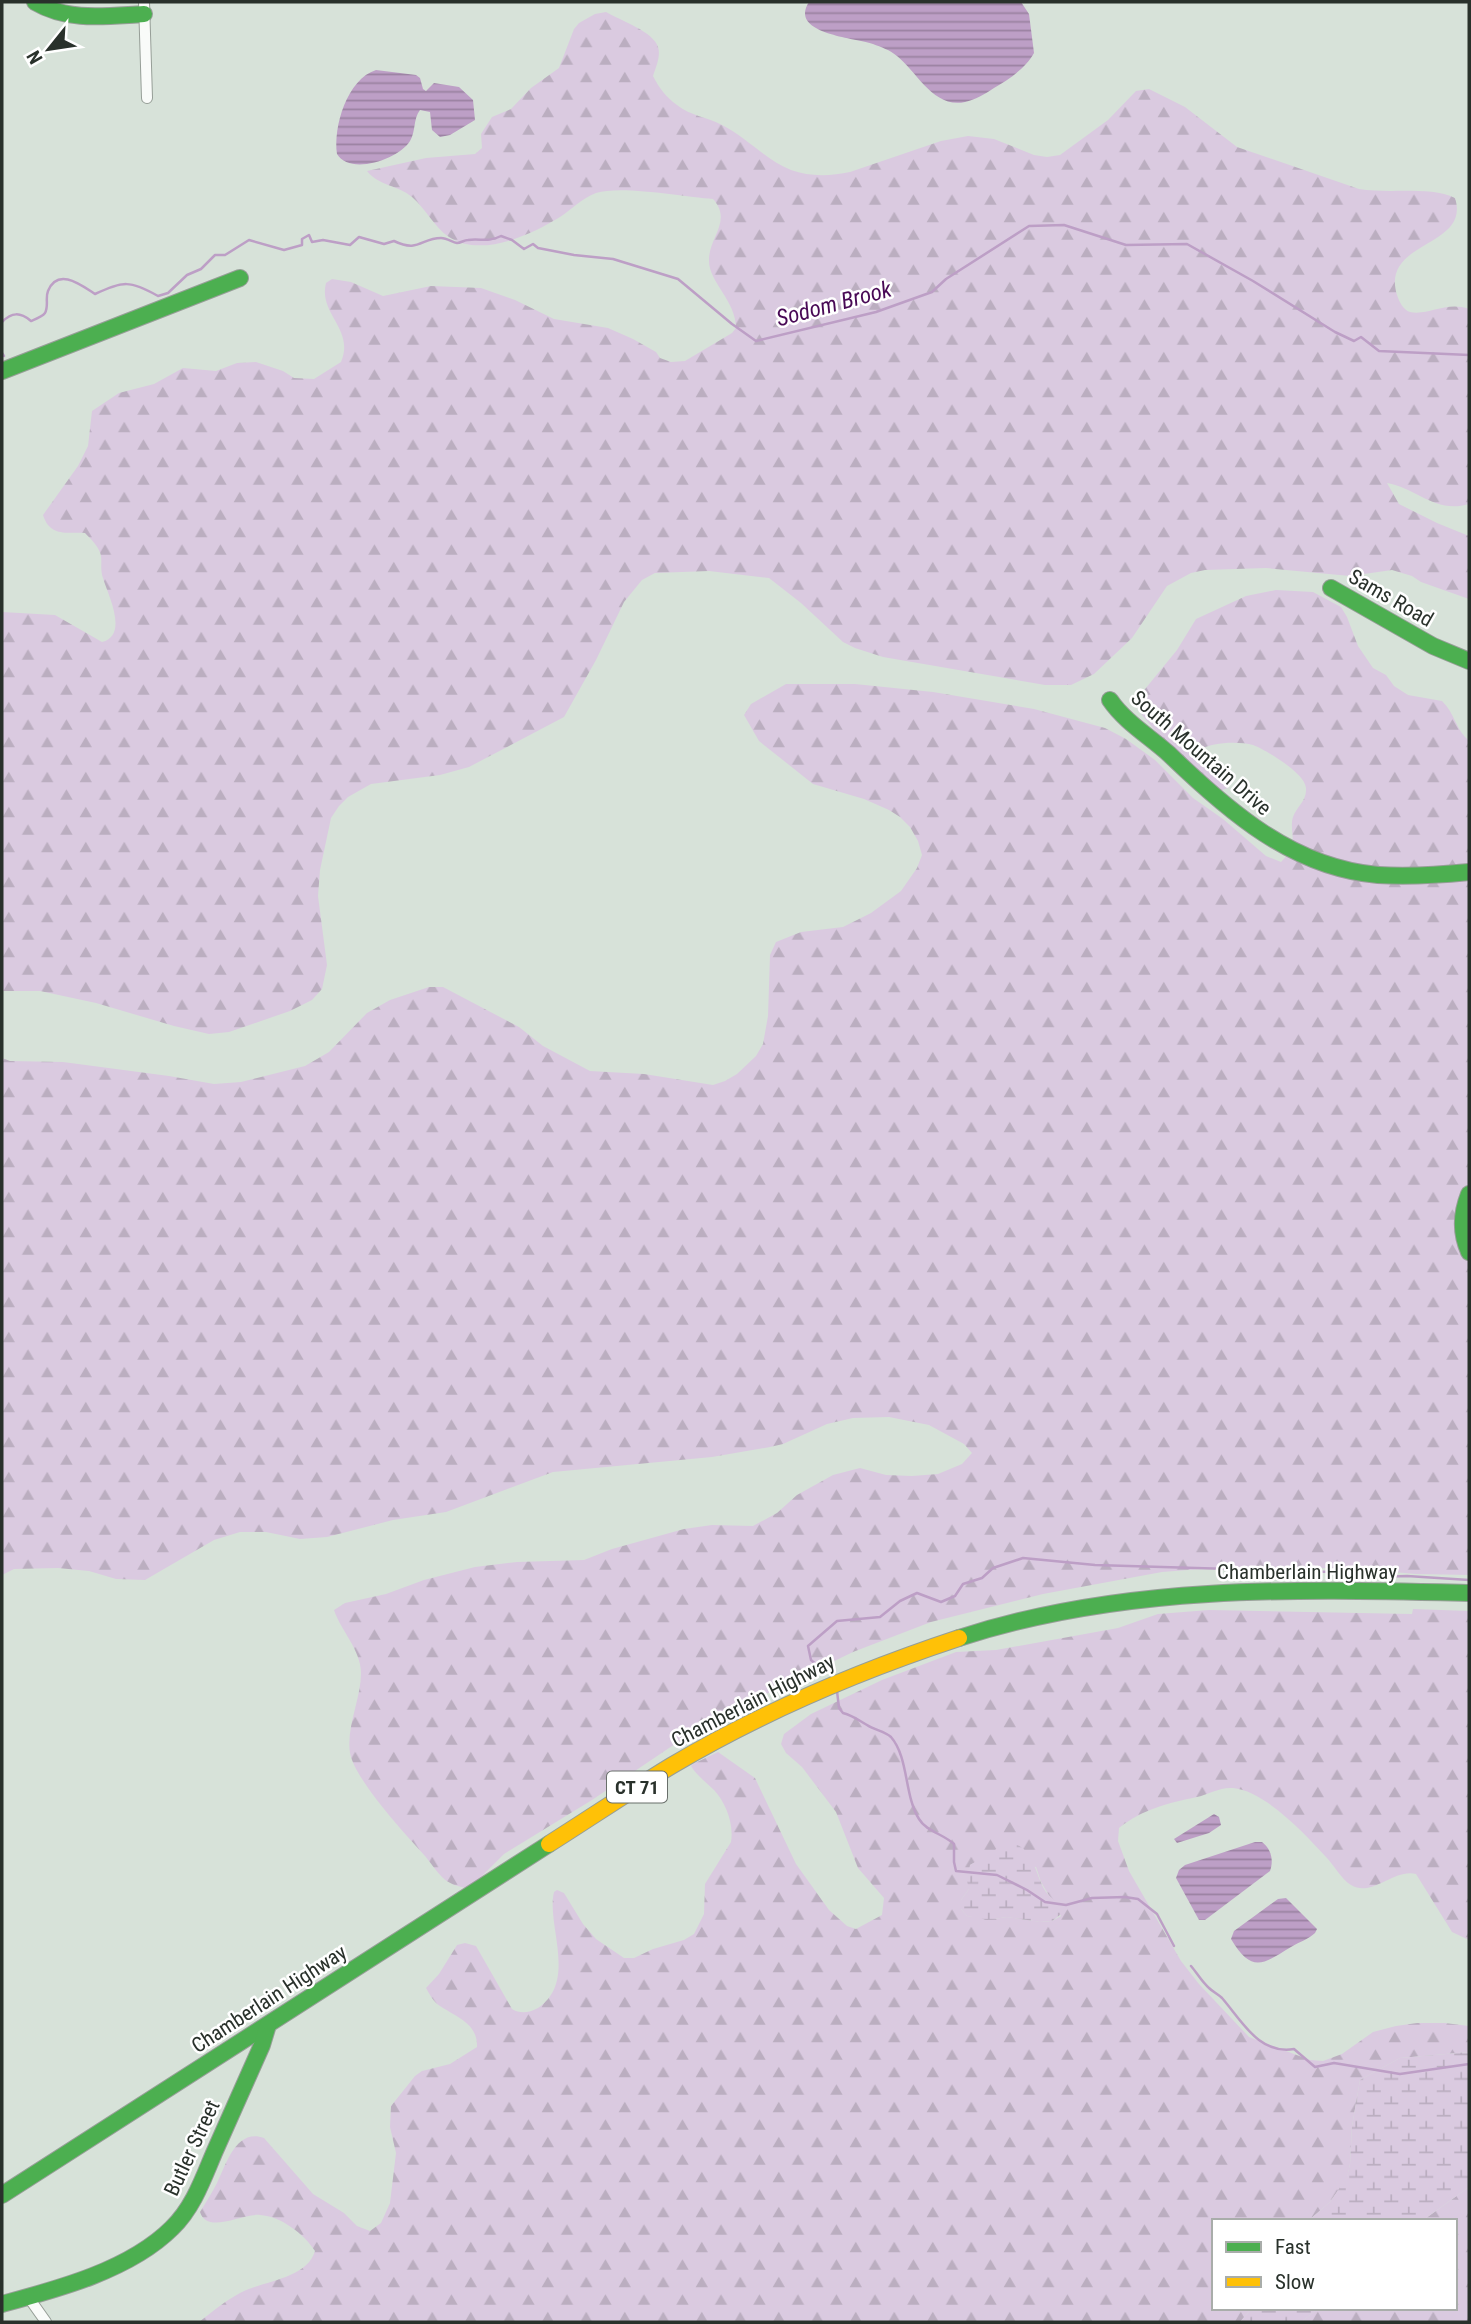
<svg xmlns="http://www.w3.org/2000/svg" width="1471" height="2324" viewBox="0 0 1471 2324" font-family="'Roboto Condensed',sans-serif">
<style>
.forest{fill:url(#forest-firs);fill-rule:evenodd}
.wetland{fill:url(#wetland-marsh)}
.water{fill:url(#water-rules)}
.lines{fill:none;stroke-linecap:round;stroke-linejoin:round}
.stream{stroke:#bd9fc6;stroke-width:2.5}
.street-casing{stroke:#969e97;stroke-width:12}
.fast-casing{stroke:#969e97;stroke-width:18}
.slow-casing{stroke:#969e97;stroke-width:18}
.street{stroke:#f9fbf9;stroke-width:10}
.fast{stroke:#4caf50;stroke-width:16}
.slow{stroke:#ffc107;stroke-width:16}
.labels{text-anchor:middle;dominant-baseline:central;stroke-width:5;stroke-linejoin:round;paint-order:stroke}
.shield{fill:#fff;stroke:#696f6b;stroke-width:2}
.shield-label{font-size:19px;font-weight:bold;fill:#29312b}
.street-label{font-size:21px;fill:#29312b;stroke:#fff}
.water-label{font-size:23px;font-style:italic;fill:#480955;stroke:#fff}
</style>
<defs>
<pattern id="forest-firs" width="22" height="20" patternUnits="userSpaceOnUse" patternTransform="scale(1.75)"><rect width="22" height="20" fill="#dacae0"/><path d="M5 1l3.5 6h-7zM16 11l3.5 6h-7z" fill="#bbaec0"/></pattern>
<pattern id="wetland-marsh" width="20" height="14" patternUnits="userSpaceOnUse" patternTransform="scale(1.75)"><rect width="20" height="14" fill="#dacae0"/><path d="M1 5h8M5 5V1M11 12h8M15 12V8" fill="none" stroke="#bbaec0"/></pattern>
<pattern id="water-rules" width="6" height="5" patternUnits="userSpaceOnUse" patternTransform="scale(1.75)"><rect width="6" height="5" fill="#bd9fc6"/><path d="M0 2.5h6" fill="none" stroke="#9a82a1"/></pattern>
</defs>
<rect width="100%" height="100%" fill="#d7e2d9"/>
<g class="forest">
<path d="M606,12C620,20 654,32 658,47C661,56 656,67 653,76C659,88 666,97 677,105C691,116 707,117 722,125C746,137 766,160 791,170C810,177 831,176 850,172L941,141L968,136L994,139L1034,155L1047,157L1060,155L1108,120L1136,91L1149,89L1185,107L1237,147L1359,189C1388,194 1431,186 1455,198C1471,248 1380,240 1397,295C1399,301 1403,310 1410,312C1428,316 1446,301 1469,309V504C1435,514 1417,488 1387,483L1399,504L1437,523L1469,536V599L1421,582L1412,576L1392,570L1350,576L1266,568L1205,570L1191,573L1167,586L1132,638L1094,674L1071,685H1045L883,657L855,648L843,642L801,603L769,578L709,571L655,573L642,580L624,602L596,660L564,717L469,767L440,775L371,784L348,797L339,806L331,818L320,870L318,896L327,965L322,989L312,1000L290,1011L229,1032L209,1034L174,1026L96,1003L40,991H2V612L55,615L102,642C129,635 108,595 103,578C100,570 102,563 101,556C100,548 91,539 85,533C66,532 50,537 43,515L78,466L88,446L92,411L119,393L154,384L183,368L216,371L237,363L256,362L283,371L294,378L314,379L341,362C355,329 318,314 326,283L332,279L351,282L383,296L431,286L481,288L515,300L554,319L608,328L633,339L656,352L660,358L671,362L685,361L732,333L736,328C736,301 709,282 709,261C708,238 733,221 713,199C683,197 622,185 596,193C582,198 571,210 560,217C531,235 481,258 449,237C434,227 426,209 412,197C398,185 379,186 367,171L426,158L475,154L482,148L481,134L492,117L511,109L531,88L559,68L574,29L579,23L595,14Z"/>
<path d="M1276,590L1313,592L1341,607L1347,617L1358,646L1373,668L1386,675L1394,686L1408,695L1442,701C1454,712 1456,730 1469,741V1575L1416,1574L1346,1568L1201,1569L1162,1572L1043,1594L931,1622L853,1652L758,1698L672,1746L592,1800L504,1854L477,1881L466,1888C457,1886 449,1884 442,1877C436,1871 431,1863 425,1856C406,1835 355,1780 350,1753C346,1727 361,1699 361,1673C361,1650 341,1631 334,1610L345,1603L386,1594L424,1580L475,1567L517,1562L584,1560L612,1549L684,1529L712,1525L753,1526L777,1513L797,1495L833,1475L860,1468L886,1475L912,1476L938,1474L962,1464L972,1453L964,1444L929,1425L889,1417L853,1418L827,1424L783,1444L770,1447L712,1457L553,1472L446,1512L393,1520L327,1537L300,1539L266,1532H240L214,1540L145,1580L116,1579L89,1571L58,1568L14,1569L2,1575V1058L10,1061L63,1062L169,1076L214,1084L241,1082L305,1066L329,1052L367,1013L390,1000L429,987H443L519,1027L543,1046L590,1071L644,1074L713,1085L725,1081L737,1074L756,1056L763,1044L768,1016L770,955L776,942L801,932L843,927L871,913L901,891L917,868L922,855L918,841L910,827L900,817L889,810L864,799L813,784L759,741L744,715L751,704L786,684H855L933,692L1034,709L1105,728L1126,739L1155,760L1193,798L1223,819L1266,856L1281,862L1293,849C1294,839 1290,826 1293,817C1297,806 1307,801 1306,788C1305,773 1266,750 1253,745C1239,741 1211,742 1200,750C1200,774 1223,772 1228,788L1222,790C1204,781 1146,725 1137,707L1141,694L1177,650L1196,619L1246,596Z"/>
<path d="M1413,1609L1469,1611V1940L1452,1932L1416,1874C1394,1868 1372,1898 1351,1885C1341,1879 1334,1865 1326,1857C1305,1834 1265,1791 1233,1788C1220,1787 1209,1794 1197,1797C1168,1803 1143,1809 1119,1828L1118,1841L1129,1871L1181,1961L1199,1984L1249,2037L1310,2060L1323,2061L1342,2054L1373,2032L1396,2026L1417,2023H1445L1469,2026V2052L1400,2058L1360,2080L1352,2126L1350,2164L1347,2178L1330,2202L1308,2221H1214V2308H1252L1240,2322H199C212,2312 225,2301 240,2293C262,2281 307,2279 315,2251C305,2235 281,2216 260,2215C242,2213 207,2235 200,2212C206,2202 212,2193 217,2183C226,2165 236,2128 264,2138L313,2194L344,2213L357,2226L370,2231L381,2223L390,2203L396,2153L390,2127L391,2106L415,2076L422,2071L450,2064L477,2047C478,2021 452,2016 436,2003C432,1999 429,1993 426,1988L439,1974L457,1945L465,1943L476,1946L512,2009C520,2014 529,2013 538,2008C578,1981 546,1925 554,1892L557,1890L564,1893L583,1924L596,1939L624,1958H634L653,1949L684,1940L694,1934L704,1914L705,1884L731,1842C734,1824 726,1803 714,1790C706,1782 697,1776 691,1766L693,1764L718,1752L755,1778L796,1864L829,1910L847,1926L856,1929L882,1915L884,1898L858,1868L836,1812L802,1767L786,1753L781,1744L784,1734L811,1714L882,1680L956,1652L996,1650L1118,1628L1158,1614L1209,1610L1412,1614ZM974,1863L1036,1867L1041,1882L1061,1916L1052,1921L1041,1922L1007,1917L994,1919L967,1916L961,1909V1900L969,1889L970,1865Z"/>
<path d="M1469,2187V2322H1301L1319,2308H1455V2221H1422Z"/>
</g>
<g class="wetland">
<path d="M1012,1843C1035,1849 1035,1876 1046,1892C1052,1899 1060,1904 1064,1912L1052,1921L1040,1922L1007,1917L988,1920L967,1916L961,1909V1900L969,1889L967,1881L970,1865L1003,1845Z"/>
<path d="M1469,2052V2187L1422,2221H1308L1330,2202L1347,2177L1350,2164L1352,2126L1360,2080L1400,2058Z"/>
<path d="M1252,2308H1319L1301,2322H1240Z"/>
</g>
<g class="water">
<path d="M809,2H1021L1029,14L1034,53C1026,68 1008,80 994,88C985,94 975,100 965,102C934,109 917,72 897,56C890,50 881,47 873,44C856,38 788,34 809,2Z"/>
<path d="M376,70L416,75L420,78L423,89L426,91L434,83L459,87L473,100L475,120L450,135L440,137L432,130L430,112L420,110C413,119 416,131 410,141C399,159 350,176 337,154C333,127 347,79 376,70Z"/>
<path d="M1214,1814L1219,1817L1221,1825L1209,1833L1177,1843L1174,1839Z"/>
<path d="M1255,1842H1262C1271,1849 1274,1860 1270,1871L1205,1920H1199L1176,1878L1179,1870L1185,1865Z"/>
<path d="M1286,1898L1317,1929L1315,1933C1309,1939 1299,1942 1291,1947C1263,1964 1252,1974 1231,1939L1234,1931L1278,1899Z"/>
</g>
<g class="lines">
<g class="stream">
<path d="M2,322C12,312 20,312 31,321C36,319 42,317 45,313C49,306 45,298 48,291C58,267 81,285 95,294C123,281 130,280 158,296L168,293L187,275L201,269L215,255H225L249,240L284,250L302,245V239L309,235L312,242L323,240L350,245L359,237L384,244L394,241C419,253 421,238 441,238C447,238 452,242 457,243C461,243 464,240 468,240C481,238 487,243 501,236L512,240L524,249L533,244L538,248L574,255L613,259L678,279L732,324L756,341L876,312L932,292L946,279L1029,226L1064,225L1126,245L1187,244L1253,281L1335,332L1354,341L1361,337L1379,351L1469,355"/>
<path d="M2,353L4,356"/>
<path d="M825,1672L811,1660L808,1646L837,1621L880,1617L900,1601L917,1593L941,1602L955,1596L963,1584L982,1578L993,1568L1023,1558L1095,1565L1333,1572L1349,1578L1407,1576L1469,1580"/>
<path d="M837,1691L839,1708L843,1713C854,1716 858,1720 867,1725C874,1730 885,1731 891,1737C909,1758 904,1795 919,1819C926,1831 943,1834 954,1844V1862L956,1871L997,1875L1027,1890L1045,1902L1066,1905L1092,1898L1125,1897L1138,1899L1157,1914L1174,1946"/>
<path d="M1191,1966C1197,1973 1202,1982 1209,1988C1213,1992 1218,1994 1222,1998C1242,2021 1259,2055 1294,2049L1315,2067L1334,2063L1400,2074L1469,2064"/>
</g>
<g class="street-casing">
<g id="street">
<path d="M144,2L147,98"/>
<path d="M29,2298L46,2322"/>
</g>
</g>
<g class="fast-casing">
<g id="fast">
<path d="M35,2C69,22 106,16 144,14"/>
<path d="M2,371L240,278"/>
<path d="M1331,588L1433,646L1469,661"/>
<path d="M1110,700C1125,722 1149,736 1169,754C1228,811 1293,868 1378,875C1409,877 1439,875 1469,872"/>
<path d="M1469,1194C1461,1214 1460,1232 1469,1252"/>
<path d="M959,1638C1125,1584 1298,1589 1469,1593"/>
<path d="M2,2195L549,1844"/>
<path d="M2,2304C58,2289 130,2270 172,2228C193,2208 203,2179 214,2153C230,2117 246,2081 262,2045L268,2025"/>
</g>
</g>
<g class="slow-casing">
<path id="slow" d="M549,1844C590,1818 630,1791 671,1766C762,1712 859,1671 959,1638"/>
</g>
<use href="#street" class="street"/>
<use href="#fast" class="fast"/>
<use href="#slow" class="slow"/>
</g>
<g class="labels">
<rect class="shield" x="607" y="1771.5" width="60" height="31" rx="5"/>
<g class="shield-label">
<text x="637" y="1787">CT 71</text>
</g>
<g class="street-label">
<text transform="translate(1391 598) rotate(30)">Sams Road</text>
<text transform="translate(1201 753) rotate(41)">South Mountain Drive</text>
<text x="1307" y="1572">Chamberlain Highway</text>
<text transform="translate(753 1701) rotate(-27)">Chamberlain Highway</text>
<text transform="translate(269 1999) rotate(-33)">Chamberlain Highway</text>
<text transform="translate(192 2148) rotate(-65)">Butler Street</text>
</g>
<g class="water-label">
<text transform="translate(834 304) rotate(-15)">Sodom Brook</text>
</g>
</g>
<rect width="1471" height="2324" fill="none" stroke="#29312b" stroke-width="7"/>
<rect x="1212" y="2219" width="245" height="91" fill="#ffffff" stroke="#a9adaa" stroke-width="2"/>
<rect x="1226" y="2242" width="35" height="10" fill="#4caf50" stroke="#a9adaa" stroke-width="2"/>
<text x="1275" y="2254" font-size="21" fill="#29312b">Fast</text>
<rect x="1226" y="2277" width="35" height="10" fill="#ffc107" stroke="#a9adaa" stroke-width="2"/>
<text x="1275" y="2289" font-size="21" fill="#29312b">Slow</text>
<g transform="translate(49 49) rotate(240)" stroke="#ffffff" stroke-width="5" paint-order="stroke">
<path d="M0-5L12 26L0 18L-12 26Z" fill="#29312b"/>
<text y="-10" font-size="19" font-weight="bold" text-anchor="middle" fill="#29312b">N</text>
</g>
</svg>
